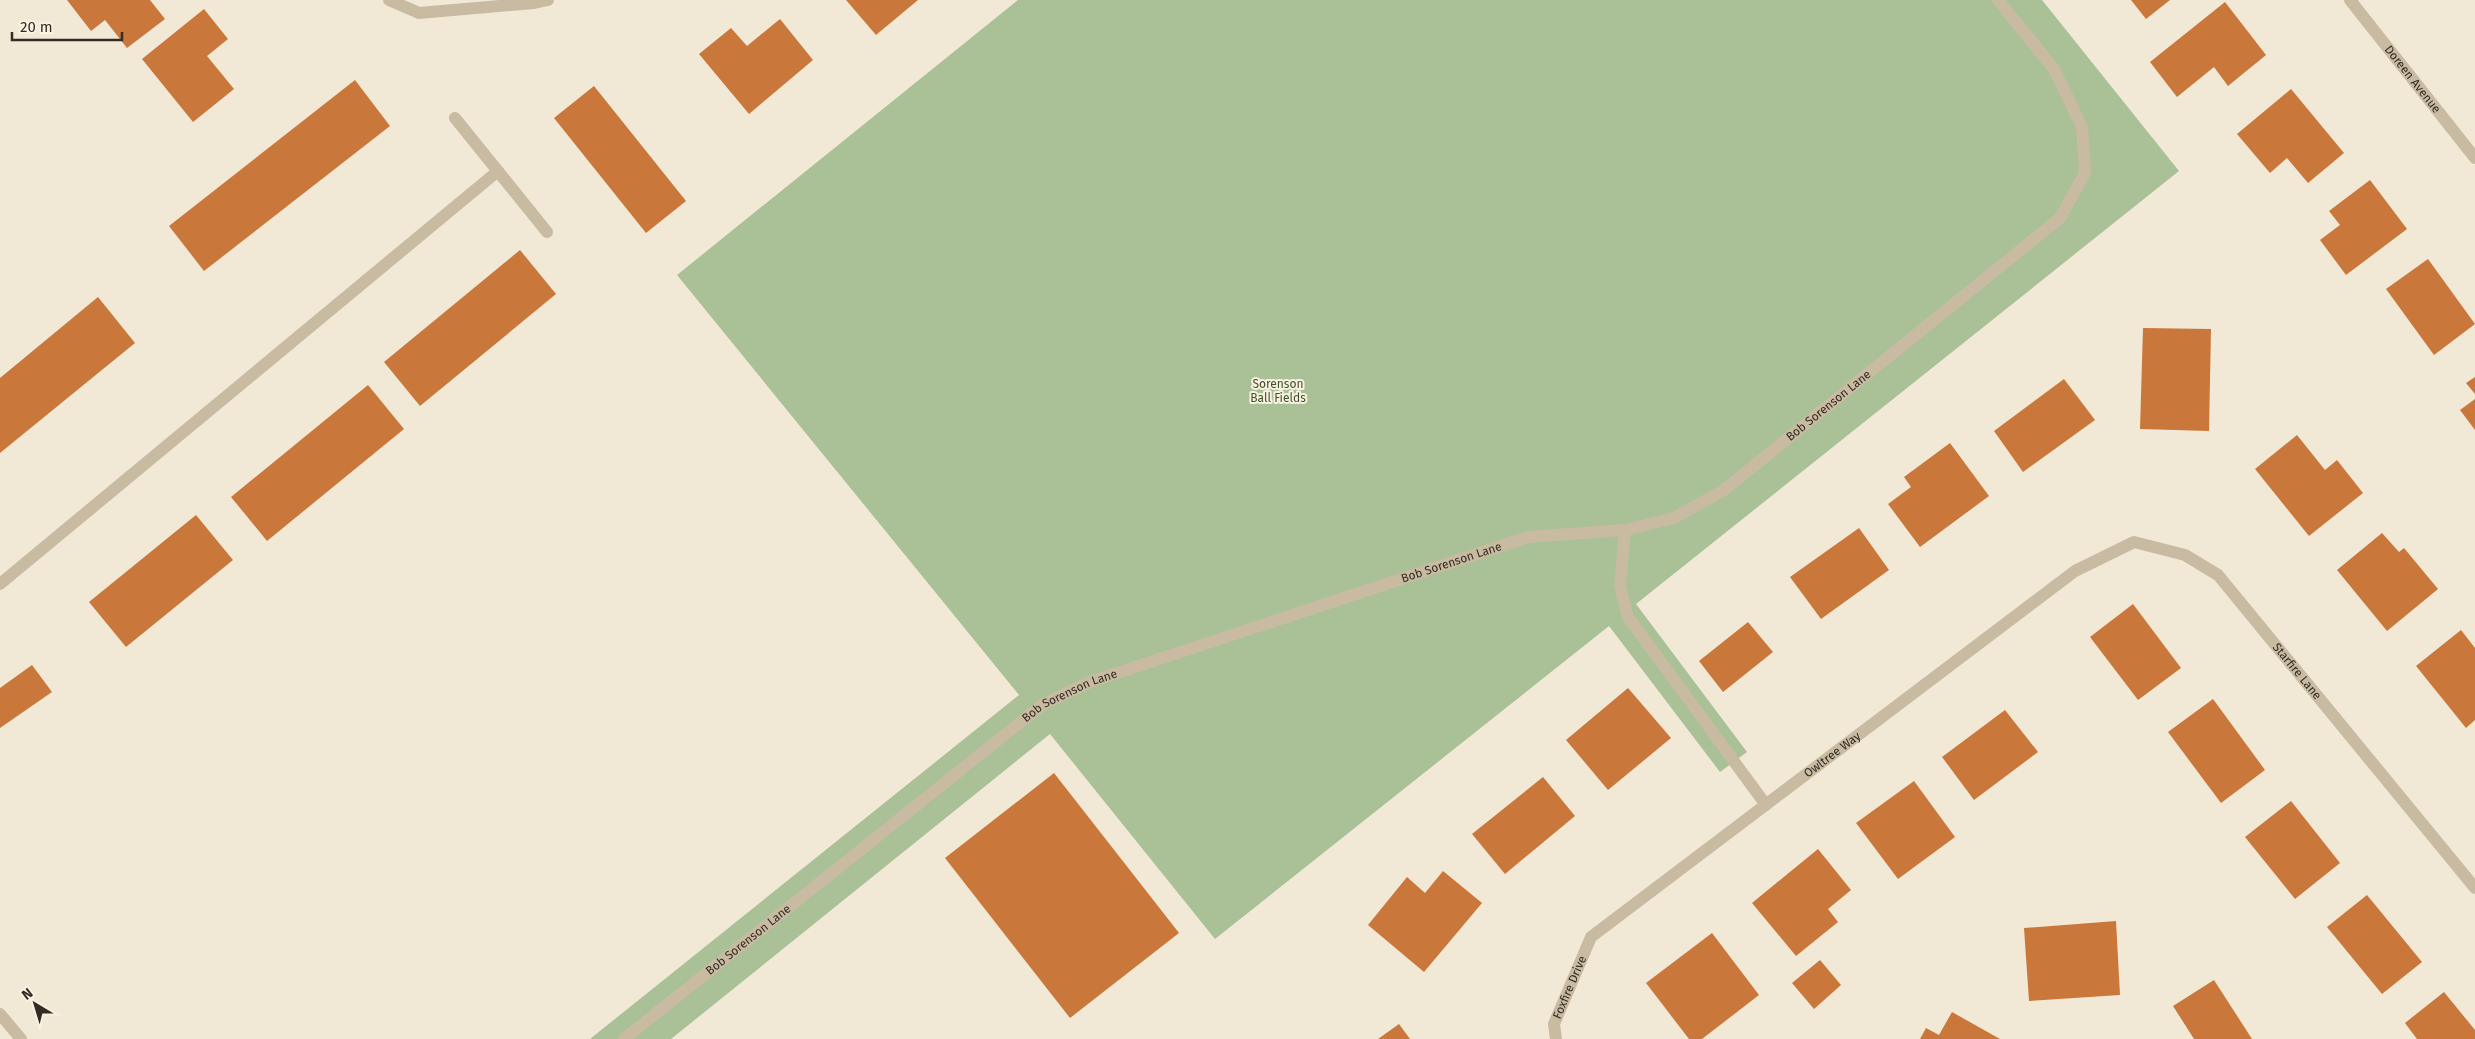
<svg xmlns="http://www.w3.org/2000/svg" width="2475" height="1039" viewBox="0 0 2475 1039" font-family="'Fira Sans',sans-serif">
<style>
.green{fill:#aac096}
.building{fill:#ca773b}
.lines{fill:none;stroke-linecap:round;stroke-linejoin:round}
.minor{stroke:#c9bba2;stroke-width:12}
.labels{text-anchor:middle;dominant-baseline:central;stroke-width:4;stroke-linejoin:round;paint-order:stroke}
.street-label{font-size:12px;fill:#332c24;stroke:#f9f2e2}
.park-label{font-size:12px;fill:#3b5228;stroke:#f9f2e2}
</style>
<rect width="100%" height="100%" fill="#f1e9d6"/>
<path class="green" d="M1018,0H2042L2179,171L1636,604L1747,752L1720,772L1609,626L1215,939L1050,734L671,1039H590L1019,695L677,275Z"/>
<g class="building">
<path d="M67,0H150L165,19L127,48L105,20L91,31Z"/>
<path d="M846,0H918L876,35Z"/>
<path d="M2131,0H2170L2146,19Z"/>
<path d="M2225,2L2266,55L2228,86L2214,67L2177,97L2150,62Z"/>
<path d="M204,9L228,39L207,56L234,89L193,122L142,59Z"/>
<path d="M780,19L813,60L749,114L699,54L731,28L747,46Z"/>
<path d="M355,80L390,126L204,271L169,226Z"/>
<path d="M594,86L686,201L646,233L554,118Z"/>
<path d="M2291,89L2344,153L2308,183L2287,158L2270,173L2237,134Z"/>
<path d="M2370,180L2407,229L2346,275L2320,240L2340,225L2329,211Z"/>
<path d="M520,250L556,294L420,406L384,362Z"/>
<path d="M2428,259L2475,324L2434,355L2386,289Z"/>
<path d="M98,297L135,343L0,453V378Z"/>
<path d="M2143,328L2211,329L2209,431L2140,429Z"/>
<path d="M2475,377V394L2466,383Z"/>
<path d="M2064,379L2095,420L2023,472L1994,431Z"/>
<path d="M368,385L404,429L267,541L231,497Z"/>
<path d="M2475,399V430L2460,410Z"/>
<path d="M2297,435L2325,470L2337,460L2363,493L2309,536L2255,469Z"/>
<path d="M1950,443L1989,496L1920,547L1888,504L1911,487L1904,477Z"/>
<path d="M196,515L233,560L126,647L89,602Z"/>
<path d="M1859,528L1889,570L1821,619L1790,577Z"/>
<path d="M2382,533L2399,552L2404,548L2438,589L2387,631L2337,570Z"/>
<path d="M2133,604L2181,668L2138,700L2090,637Z"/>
<path d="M1748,622L1773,652L1723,692L1699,661Z"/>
<path d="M2461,630L2475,648V720L2466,728L2416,666Z"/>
<path d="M32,665L52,692L0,728V688Z"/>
<path d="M1628,688L1671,738L1608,790L1566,740Z"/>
<path d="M2213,699L2265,770L2221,803L2168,732Z"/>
<path d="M2005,710L2038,752L1974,800L1942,757Z"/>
<path d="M1054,773L1179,933L1070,1018L945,858Z"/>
<path d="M1543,777L1575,816L1505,874L1472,834Z"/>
<path d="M1914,781L1955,837L1898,879L1856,823Z"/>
<path d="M2291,801L2340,863L2295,899L2245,837Z"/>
<path d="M1818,849L1851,890L1828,909L1838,922L1796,956L1752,903Z"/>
<path d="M1443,871L1482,903L1424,972L1368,925L1407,877L1425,893Z"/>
<path d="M2367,895L2422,962L2382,994L2327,927Z"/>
<path d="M2116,921L2120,995L2029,1001L2024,928Z"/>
<path d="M1712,933L1759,995L1702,1039H1689L1646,983Z"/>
<path d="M1820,960L1841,985L1814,1009L1792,983Z"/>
<path d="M2214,980L2252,1039H2194L2173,1006Z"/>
<path d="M2444,992L2475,1030V1039H2417L2405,1023Z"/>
<path d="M1952,1012L2000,1039H1920L1926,1028L1939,1035Z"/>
<path d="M1399,1024L1410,1039H1378Z"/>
</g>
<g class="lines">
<g class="minor">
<path d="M389,0L419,13L534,3L548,0"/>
<path id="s1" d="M2350,0L2475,158"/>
<path d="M455,118L547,232"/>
<path d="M1625,530L1620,586L1628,617L1766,805"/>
<path d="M0,584L498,171"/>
<path d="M0,1014L21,1039"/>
<path id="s2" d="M624,1039L1042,705L1090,682L1528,537L1625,530L1674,518L1724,490L2060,218L2085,173L2082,127L2054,69L1998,0"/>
<path id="s3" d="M1556,1039L1554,1024L1591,937L2075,571L2134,542L2185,555L2218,575L2475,888"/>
</g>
</g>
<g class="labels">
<g class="street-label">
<text stroke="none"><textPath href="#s1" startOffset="101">Doreen Avenue</textPath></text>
<text stroke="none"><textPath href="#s2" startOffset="1389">Bob Sorenson Lane</textPath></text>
<text stroke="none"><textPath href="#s2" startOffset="969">Bob Sorenson Lane</textPath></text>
<text stroke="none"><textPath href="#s3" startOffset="998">Starfire Lane</textPath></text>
<text stroke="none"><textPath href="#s2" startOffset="564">Bob Sorenson Lane</textPath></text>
<text stroke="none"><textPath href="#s3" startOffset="412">Owltree Way</textPath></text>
<text stroke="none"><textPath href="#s2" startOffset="159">Bob Sorenson Lane</textPath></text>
<text stroke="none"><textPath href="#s3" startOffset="55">Foxfire Drive</textPath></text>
</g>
<g class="park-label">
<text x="1278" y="384">Sorenson<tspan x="1278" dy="14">Ball Fields</tspan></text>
</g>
</g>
<g transform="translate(35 1004) rotate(322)" stroke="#f9f2e2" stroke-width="4" paint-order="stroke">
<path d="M0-4L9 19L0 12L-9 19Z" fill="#332c24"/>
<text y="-8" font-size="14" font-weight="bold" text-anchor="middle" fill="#332c24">N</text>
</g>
<path d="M12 32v8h110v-8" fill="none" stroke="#332c24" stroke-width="2.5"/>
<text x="20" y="32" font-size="15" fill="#332c24" stroke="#f9f2e2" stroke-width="4" paint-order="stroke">20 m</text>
</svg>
